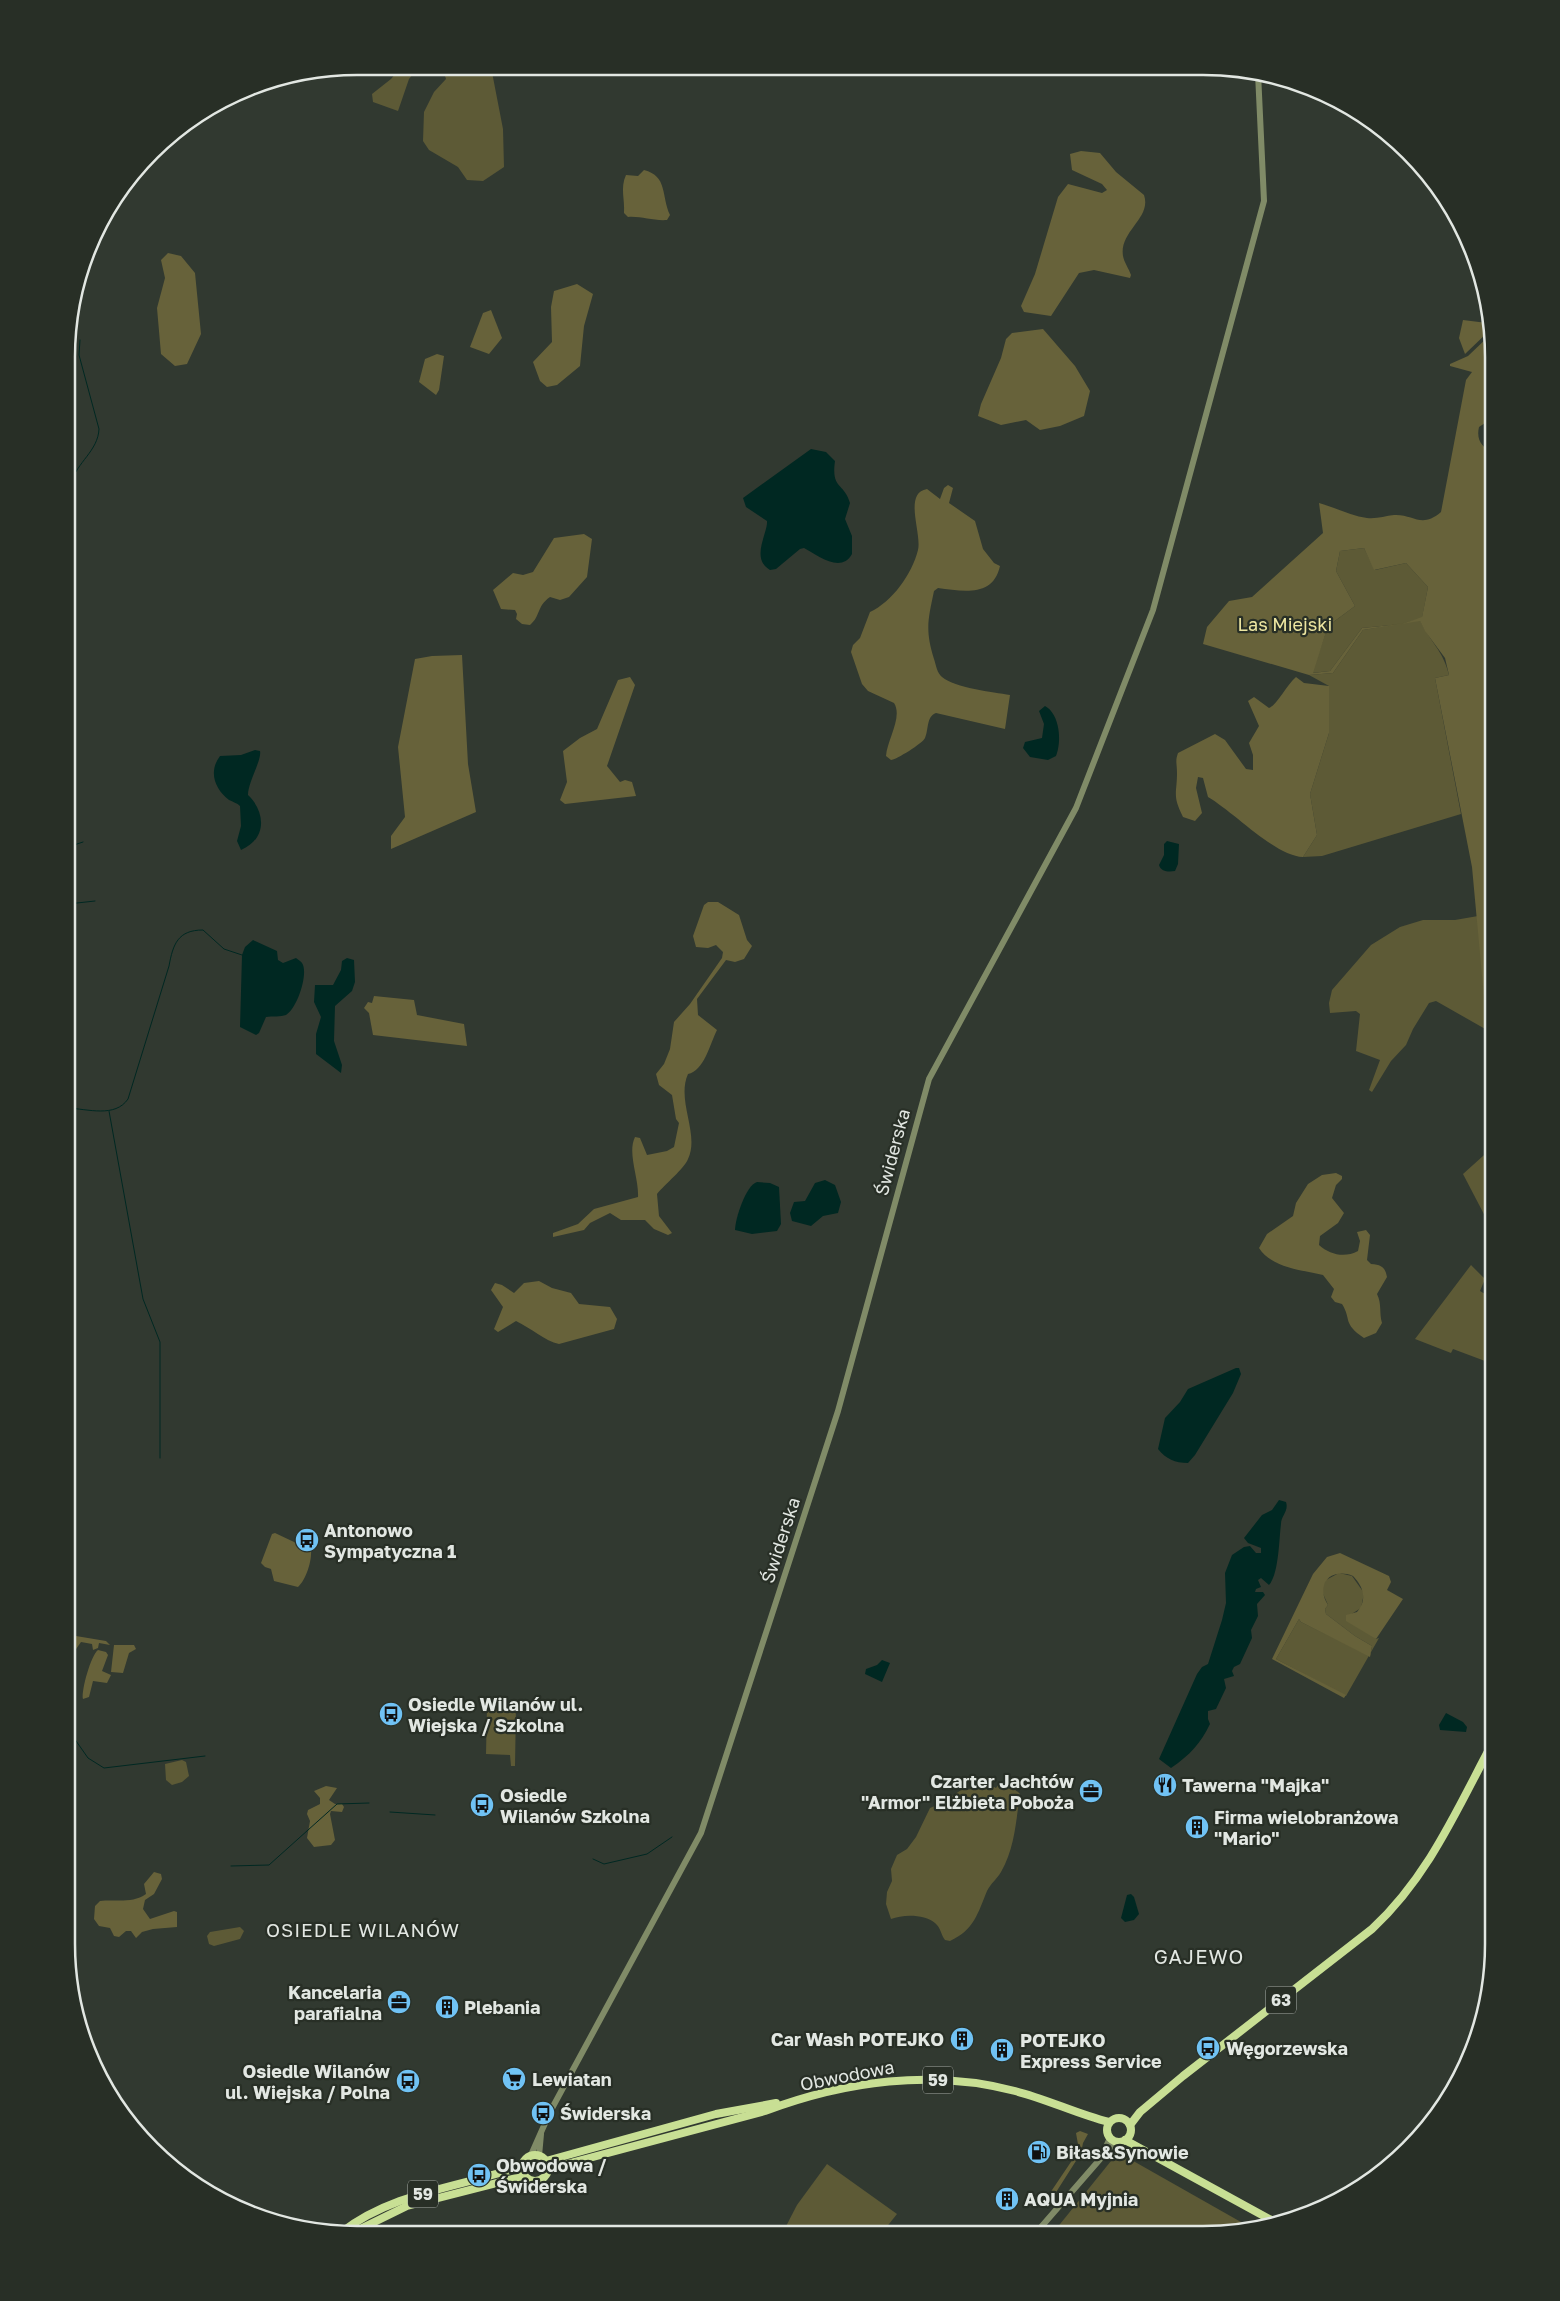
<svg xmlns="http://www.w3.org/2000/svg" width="1560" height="2301" viewBox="0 0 1560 2301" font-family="'Golos Text',sans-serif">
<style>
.green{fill:#5d5a36}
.forest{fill:#67623a;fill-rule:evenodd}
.water{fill:#002822}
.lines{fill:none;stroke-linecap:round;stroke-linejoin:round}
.stream{stroke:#002822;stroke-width:1}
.minor{stroke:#808b67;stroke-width:6}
.major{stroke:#c8df94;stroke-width:8}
.labels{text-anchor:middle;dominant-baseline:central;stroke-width:4.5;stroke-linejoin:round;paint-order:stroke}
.shield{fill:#282f26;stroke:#aab0aa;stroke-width:1}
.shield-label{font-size:16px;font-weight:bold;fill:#e2e7e2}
.park-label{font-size:18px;fill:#ede6a1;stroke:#282f26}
.street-label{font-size:18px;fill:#e2e7e2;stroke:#282f26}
.poi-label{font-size:18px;font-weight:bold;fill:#e2e7e2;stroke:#282f26;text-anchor:start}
.neighbourhood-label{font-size:19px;letter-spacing:1px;fill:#e2e7e2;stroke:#282f26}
.quarter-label{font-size:20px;letter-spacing:1px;fill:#e2e7e2;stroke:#282f26}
.rim{fill:none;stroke:#e2e7e2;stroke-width:2.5}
</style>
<rect width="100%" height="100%" fill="#313930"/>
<g class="green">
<path d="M402,66H419L409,79L398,111L373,102L372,94L391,79Z"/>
<path d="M442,66L491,67L503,129L504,167L483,181L467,180L458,167L429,150L423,141L424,112L434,92L446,79Z"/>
<path d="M1364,548L1375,570L1406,563L1428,587L1422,618L1402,624L1362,628L1330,671L1312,673L1328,626L1355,606L1336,571L1340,551Z"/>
<path d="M1420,620C1430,642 1443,650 1449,675L1435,678L1461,814L1322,856L1303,857L1317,835L1310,794L1329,733V686L1309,675L1333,673L1363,630Z"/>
<path d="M1478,916L1487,1030L1436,1001L1429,1003L1413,1029L1406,1045L1391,1061L1372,1092L1369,1090L1380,1060L1356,1051L1360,1014L1356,1011L1330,1013L1329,1003L1332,990L1371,945L1400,927L1423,920H1455Z"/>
<path d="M1493,1147V1218L1487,1220L1463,1174Z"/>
<path d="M1471,1265L1485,1279L1480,1291L1490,1297L1491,1300L1492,1320L1490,1325L1492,1326L1493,1364L1453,1349L1451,1353L1415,1339Z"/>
<path d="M1339,1573L1352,1576L1364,1593L1361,1608L1350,1615L1376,1639L1379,1638L1346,1696L1276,1659L1299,1619L1301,1622L1370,1656L1372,1646L1355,1636L1326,1614L1325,1609L1328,1605L1321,1589L1326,1580Z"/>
<path d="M487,1706H516L515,1766H511L510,1755L486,1754Z"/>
<path d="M182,1760L186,1762L189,1776L182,1782L172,1785L166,1780L165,1764Z"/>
<path d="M988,1784L996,1788L998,1785C1007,1785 1014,1788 1020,1794C1016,1820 1015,1848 1001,1872C997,1879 991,1883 987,1891C978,1913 974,1930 950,1941L945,1940C941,1935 941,1928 935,1923C925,1914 903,1914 891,1919L886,1904L887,1892L892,1881L891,1869L897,1855L907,1849L916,1837L930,1808L944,1802L961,1790L976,1789L983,1785Z"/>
<path d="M240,1927L244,1931L240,1939L214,1946L209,1944L207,1936L210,1932Z"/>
<path d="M1128,2158L1248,2226L1203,2235L1052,2234L1111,2161Z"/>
<path d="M827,2164L897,2214L881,2234H782L797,2205Z"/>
</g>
<g class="forest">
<path d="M1081,151L1100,153L1116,172L1144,195C1152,218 1119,231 1123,256C1124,262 1129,269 1131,275L1130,278L1094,270L1079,273L1051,316L1024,312L1021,306L1035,274L1058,197L1068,184L1102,193L1107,190L1102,184L1072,170L1070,154Z"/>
<path d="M644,170C668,176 661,196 670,215L667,220C653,221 641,216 628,217L624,213C625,199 620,188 626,175L638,176Z"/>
<path d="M168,253L181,256L195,273L201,334L187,364L175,366L161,354L157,308L165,278L161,260Z"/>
<path d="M577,284L593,294L584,326L580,366L557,385L547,387L540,381L533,362L552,342L551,307L554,291Z"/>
<path d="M491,310L502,338L489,354L470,347L483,313Z"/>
<path d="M1463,320L1487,323L1489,331L1465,354L1459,338Z"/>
<path d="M1043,329L1075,366L1090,391L1084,416L1060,426L1040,430L1026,420L1001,425L978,416L981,404L1001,358L1006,339L1012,333Z"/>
<path d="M1489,336L1494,357V417L1479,427C1476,440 1482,448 1494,453V580L1485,587L1494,604L1493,1035L1487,1030L1472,867L1435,678L1449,675L1445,658L1425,631L1420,621L1363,630L1333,673L1309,675L1203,644L1207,627L1229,601L1252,597L1323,533L1319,503C1334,507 1351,516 1367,518C1377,519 1385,516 1394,515C1414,514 1421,529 1441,512L1466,380L1472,372L1450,366V364L1468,356ZM1364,548L1374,570L1406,563L1428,587L1422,617L1402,624L1362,628L1330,671L1313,673L1328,626L1355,606L1336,571L1340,551Z"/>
<path d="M437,354L444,356L439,390L436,395L419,382L425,359Z"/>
<path d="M948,485L953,488L949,503L975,521L983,549L994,563L1000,566C993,598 962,591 938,588L934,591C928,620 925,630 934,659C936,665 937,673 942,677C955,688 993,692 1010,695L1005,729L936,713C926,717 929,729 925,738C923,743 896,760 891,760L886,756C887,740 903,717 894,703L868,691L862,684L851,652L853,645L860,638L870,612C892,602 912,574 918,550C922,533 903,493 927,489L940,499L944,488Z"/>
<path d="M584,534L592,539L587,577L569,597L560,600L550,597C536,607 541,616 530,625L522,624L516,619L517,614L515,610L501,609L493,590L513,573L523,575L533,572L554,538Z"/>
<path d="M462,655L468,764L476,812L391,849V836L405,817L398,747L415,659L432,656Z"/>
<path d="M630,677L635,685L607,766L620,782L625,780L632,782L636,796L565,804L560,800L567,782L563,751L580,738L597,729L618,680Z"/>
<path d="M1296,677L1304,683L1329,686V733L1310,794L1317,835L1303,857C1275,856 1234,812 1208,797L1203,778L1198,777L1196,788L1202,813L1195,821L1183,817C1172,795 1177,794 1177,773C1177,764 1175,761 1178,753L1215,734L1225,740L1246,769L1253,770V755L1249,743L1259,726L1248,701L1254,697L1269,708C1277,705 1286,686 1296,677Z"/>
<path d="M708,902H718L739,915L747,940L752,946L744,959L735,962L726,960L697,999L698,1015L717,1030C710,1044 704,1071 688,1074C676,1101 700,1134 688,1159C684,1169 665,1184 657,1194L659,1216L672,1233L668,1235L654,1229L645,1220H621L610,1213L590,1223L584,1230L553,1237V1233L578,1224L594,1209L638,1197C639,1178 627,1153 635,1137L640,1138L647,1155L667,1151L674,1147L679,1123L676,1119L672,1095L659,1085L656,1074L664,1064L670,1049L674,1022L690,1004L722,958L723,952L716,945L708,948L696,947L693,936L704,905Z"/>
<path d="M374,996L414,1000L417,1015L464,1024L467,1046L373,1035L369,1013L364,1008L368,1002L372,1003Z"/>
<path d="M1336,1173L1342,1176V1179L1336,1185L1332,1198L1344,1213L1338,1223L1320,1236L1319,1245C1330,1255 1345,1258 1358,1251L1360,1241L1357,1232L1366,1230L1370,1235L1367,1260L1371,1264C1382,1265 1385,1267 1387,1277L1377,1294C1382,1304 1379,1313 1382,1323L1376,1333L1364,1338C1342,1323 1352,1320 1342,1304L1335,1302L1331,1297L1334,1289L1323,1275C1302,1270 1272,1268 1259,1248L1267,1234L1293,1216L1296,1203L1308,1184L1322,1175Z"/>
<path d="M539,1281L552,1288L571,1293L579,1304L610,1307L617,1319L614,1329L559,1344C545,1341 531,1328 516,1321L498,1332L494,1329L503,1307L491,1290L495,1283L502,1285L514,1293L524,1283Z"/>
<path d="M275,1533L311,1550C312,1561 306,1580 298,1587L274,1581L271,1569L265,1567L261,1563L272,1534Z"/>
<path d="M1340,1553L1389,1576L1391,1582L1387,1590L1403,1599L1376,1639L1346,1621V1615L1357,1612C1368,1600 1363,1586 1353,1576C1331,1567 1315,1584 1328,1605L1325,1609L1326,1614L1355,1636L1372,1646L1370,1657L1301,1622L1299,1619L1276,1659L1346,1695L1344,1698L1272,1659L1313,1574L1327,1557Z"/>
<path d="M76,1636L106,1641L110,1645L99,1643L98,1648L93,1650L92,1644L81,1642L74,1652Z"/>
<path d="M114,1645H134L136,1649L129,1653L123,1673L111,1672Z"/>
<path d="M98,1650L106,1652L108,1655L102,1671L111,1675L107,1683L93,1681L89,1697L83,1699C81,1691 91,1655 98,1650Z"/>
<path d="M326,1786L337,1788L329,1800L335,1804H342L344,1807L342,1812L331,1811L330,1814L335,1840L331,1845L314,1847L307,1838L310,1821L307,1814L308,1810L320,1804V1798L314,1791Z"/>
<path d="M154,1872L161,1874L162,1879L154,1894L145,1900L143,1909L150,1919L174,1911L177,1912V1927L153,1929L142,1932L136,1938L131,1931H126L119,1937L114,1936L110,1928L99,1926L94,1919L95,1906L100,1901C116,1899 132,1904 146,1894L144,1884Z"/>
<path d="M1080,2131L1088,2134L1083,2143L1081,2153L1053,2197L1050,2193L1079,2150L1076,2133Z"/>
</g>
<g class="water">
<path d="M811,449L826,452L835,461C831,490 844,482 850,503L845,519L852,536V554C841,574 817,555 804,548L800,549L776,569L770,570C750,559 768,533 767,521L746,507L743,498Z"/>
<path d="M1045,706C1060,714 1062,742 1056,756L1048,760L1030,757L1023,748L1025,742L1042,738L1044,724L1039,711Z"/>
<path d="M255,750L260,751C262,760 248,782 248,795C266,812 267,839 241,850L237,841L241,826L240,806C237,803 233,802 229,800C215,789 208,772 220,756L241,755Z"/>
<path d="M1167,841L1179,844L1178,864L1175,871C1169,872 1161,872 1159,865L1164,855V844Z"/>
<path d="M253,940L277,951L278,960L283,963L296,958C298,960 301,961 302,963C309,973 297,1009 286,1015C281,1017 272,1016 266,1017L259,1033L256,1035L240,1027L242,955L245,947Z"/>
<path d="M347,958L354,960L355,982L352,991L335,1006L334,1041L342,1065L341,1073L316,1054V1034L321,1017L314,1002L315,985H333L341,970L342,961Z"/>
<path d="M825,1180L835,1185L841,1202L838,1213L823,1216L811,1226L792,1221L790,1213L794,1202L805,1201L815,1183Z"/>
<path d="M757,1182L770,1183L779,1187L781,1224L777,1231L752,1234L735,1230C735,1219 746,1185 757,1182Z"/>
<path d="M1236,1368H1239L1241,1374L1233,1393L1195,1455L1188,1463C1175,1463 1166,1459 1158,1449L1165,1418L1180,1402L1188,1389Z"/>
<path d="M1279,1500L1286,1502C1289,1511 1281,1516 1281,1524C1279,1539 1279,1574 1269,1585L1261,1578L1258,1580L1261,1587L1256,1589L1255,1592H1263L1265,1595L1257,1604L1258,1616L1251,1630L1252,1638L1240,1664L1234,1667L1232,1671L1234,1676L1224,1679L1226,1688L1216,1709L1208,1711V1719L1210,1724C1201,1743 1190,1755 1171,1768L1159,1759L1197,1674L1202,1667L1208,1664L1222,1620L1226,1603L1225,1573L1232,1555L1244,1547L1250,1546L1256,1553H1261V1548L1248,1543L1244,1538L1262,1515L1272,1510Z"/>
<path d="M882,1660L890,1663L882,1682L865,1674L866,1669L877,1665Z"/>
<path d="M1446,1713L1463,1722L1467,1727L1466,1732L1440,1730L1439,1725Z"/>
<path d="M1131,1894L1134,1897L1139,1914L1134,1920L1125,1922L1121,1918L1127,1895Z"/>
</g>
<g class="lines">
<g class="stream">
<path d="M68,568L75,544L71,483C77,462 98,451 99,429L79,355L80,340"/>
<path d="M68,847L83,842"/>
<path d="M68,904L95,901"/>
<path d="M68,1108C88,1109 115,1118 128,1099L169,966C173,944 178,930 203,930L224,949L242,955"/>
<path d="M109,1111L143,1299L160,1342V1458"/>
<path d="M67,1728L88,1758L104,1768L205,1756"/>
<path d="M390,1812L435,1815"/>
<path d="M593,1859L604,1864L647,1854L672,1837"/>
<path d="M231,1866L269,1865L337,1804L369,1803"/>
</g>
<g class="minor">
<path d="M1105,2149L1110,2138"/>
<path d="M531,2155L550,2112L701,1833L838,1411L929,1079L1076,808L1153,610L1264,201L1258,73"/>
<path d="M539,2156L541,2134"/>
<path d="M1035,2234L1115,2142"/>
</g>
<g class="major">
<circle cx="1119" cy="2130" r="12"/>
<path d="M1130,2125L1140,2112L1183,2076L1372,1929C1429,1876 1457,1809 1493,1742"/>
<path d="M1125,2140L1273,2221"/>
<circle cx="535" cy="2168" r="13"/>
<path d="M546,2161L716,2114L776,2103"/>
<path d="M548,2169L765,2111C845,2081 932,2069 1015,2091C1047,2099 1077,2114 1109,2122"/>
<path d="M342,2232C393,2192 461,2187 522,2166"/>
<path d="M354,2232L407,2206L524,2176"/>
</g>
</g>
<defs>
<g id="bus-disc" transform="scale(1.25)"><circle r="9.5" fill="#70c2f4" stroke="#282f26"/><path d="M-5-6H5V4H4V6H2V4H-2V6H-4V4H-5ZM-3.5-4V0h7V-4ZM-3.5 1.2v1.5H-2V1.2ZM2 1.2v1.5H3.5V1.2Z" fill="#111"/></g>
<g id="restaurant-disc" transform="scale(1.25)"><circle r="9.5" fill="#70c2f4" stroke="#282f26"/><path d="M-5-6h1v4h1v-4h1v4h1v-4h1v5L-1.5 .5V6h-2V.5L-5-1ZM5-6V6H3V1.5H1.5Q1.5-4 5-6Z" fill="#111"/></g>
<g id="office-disc" transform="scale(1.25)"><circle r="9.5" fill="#70c2f4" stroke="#282f26"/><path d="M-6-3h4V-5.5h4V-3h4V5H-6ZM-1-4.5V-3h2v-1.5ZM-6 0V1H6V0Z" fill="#111"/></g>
<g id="building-disc" transform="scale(1.25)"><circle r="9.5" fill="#70c2f4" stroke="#282f26"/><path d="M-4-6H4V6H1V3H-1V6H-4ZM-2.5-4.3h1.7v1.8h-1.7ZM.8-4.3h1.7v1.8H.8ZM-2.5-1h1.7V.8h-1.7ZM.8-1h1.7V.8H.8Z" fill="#111"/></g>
<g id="supermarket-disc" transform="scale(1.25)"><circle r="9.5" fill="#70c2f4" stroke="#282f26"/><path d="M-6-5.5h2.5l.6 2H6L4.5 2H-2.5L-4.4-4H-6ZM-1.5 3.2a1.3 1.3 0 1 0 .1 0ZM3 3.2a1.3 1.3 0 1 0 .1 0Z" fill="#111"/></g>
<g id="fuel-disc" transform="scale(1.25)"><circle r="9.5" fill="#70c2f4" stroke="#282f26"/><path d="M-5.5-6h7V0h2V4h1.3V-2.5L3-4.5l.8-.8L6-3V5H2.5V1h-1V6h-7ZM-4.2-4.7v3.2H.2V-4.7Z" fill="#111"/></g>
</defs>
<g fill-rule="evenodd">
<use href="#bus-disc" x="307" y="1540"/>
<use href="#bus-disc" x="391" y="1714"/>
<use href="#restaurant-disc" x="1165" y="1785"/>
<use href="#office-disc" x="1091" y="1791"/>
<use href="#bus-disc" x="482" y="1805"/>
<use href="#building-disc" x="1197" y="1827"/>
<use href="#office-disc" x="399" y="2002"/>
<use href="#building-disc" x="447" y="2007"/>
<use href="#building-disc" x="962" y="2039"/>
<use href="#bus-disc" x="1208" y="2048"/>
<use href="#building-disc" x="1002" y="2050"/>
<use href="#supermarket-disc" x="514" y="2079"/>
<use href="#bus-disc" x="408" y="2081"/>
<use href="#bus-disc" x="543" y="2113"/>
<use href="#fuel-disc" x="1039" y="2152"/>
<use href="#bus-disc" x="479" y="2175"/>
<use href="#building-disc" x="1007" y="2199"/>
</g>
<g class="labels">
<g class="shield">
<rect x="1266" y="1986.5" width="30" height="27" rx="4"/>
<rect x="923" y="2066.5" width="30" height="27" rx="4"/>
<rect x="408" y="2180.5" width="30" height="27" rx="4"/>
</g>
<g class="shield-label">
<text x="1281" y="2000">63</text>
<text x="938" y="2080">59</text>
<text x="423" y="2194">59</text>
</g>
<g class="park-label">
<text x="1285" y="624">Las Miejski</text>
</g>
<g class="street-label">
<text transform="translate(892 1152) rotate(-75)">Świderska</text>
<text transform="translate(780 1540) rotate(-72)">Świderska</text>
<text transform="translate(847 2075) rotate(-11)">Obwodowa</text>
</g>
<g class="poi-label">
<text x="324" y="1530">Antonowo<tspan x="324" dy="21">Sympatyczna 1</tspan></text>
<text x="408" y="1704">Osiedle Wilanów ul.<tspan x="408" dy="21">Wiejska / Szkolna</tspan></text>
<text x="1074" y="1781" text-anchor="end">Czarter Jachtów<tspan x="1074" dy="21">"Armor" Elżbieta Poboża</tspan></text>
<text x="1182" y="1785">Tawerna "Majka"</text>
<text x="500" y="1795">Osiedle<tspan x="500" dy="21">Wilanów Szkolna</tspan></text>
<text x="1214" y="1817">Firma wielobranżowa<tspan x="1214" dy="21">"Mario"</tspan></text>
<text x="382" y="1992" text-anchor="end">Kancelaria<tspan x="382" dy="21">parafialna</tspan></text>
<text x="464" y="2007">Plebania</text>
<text x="944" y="2039" text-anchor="end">Car Wash POTEJKO</text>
<text x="1020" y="2040">POTEJKO<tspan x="1020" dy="21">Express Service</tspan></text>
<text x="1226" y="2048">Węgorzewska</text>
<text x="390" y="2071" text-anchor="end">Osiedle Wilanów<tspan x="390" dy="21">ul. Wiejska / Polna</tspan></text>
<text x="532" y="2079">Lewiatan</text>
<text x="560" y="2113">Świderska</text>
<text x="1056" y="2152">Biłas&amp;Synowie</text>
<text x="496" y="2165">Obwodowa /<tspan x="496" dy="21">Świderska</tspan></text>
<text x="1024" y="2199">AQUA Myjnia</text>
</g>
<g class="neighbourhood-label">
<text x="363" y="1929">OSIEDLE WILANÓW</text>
</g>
<g class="quarter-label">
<text x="1199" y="1956">GAJEWO</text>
</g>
</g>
<path d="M0 0H1560V2301H0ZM357 75H1203A282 282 0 0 1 1485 357V1944A282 282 0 0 1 1203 2226H357A282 282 0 0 1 75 1944V357A282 282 0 0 1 357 75Z" fill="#282f26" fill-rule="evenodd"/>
<path class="rim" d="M357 75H1203A282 282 0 0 1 1485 357V1944A282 282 0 0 1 1203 2226H357A282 282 0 0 1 75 1944V357A282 282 0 0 1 357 75Z"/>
</svg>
